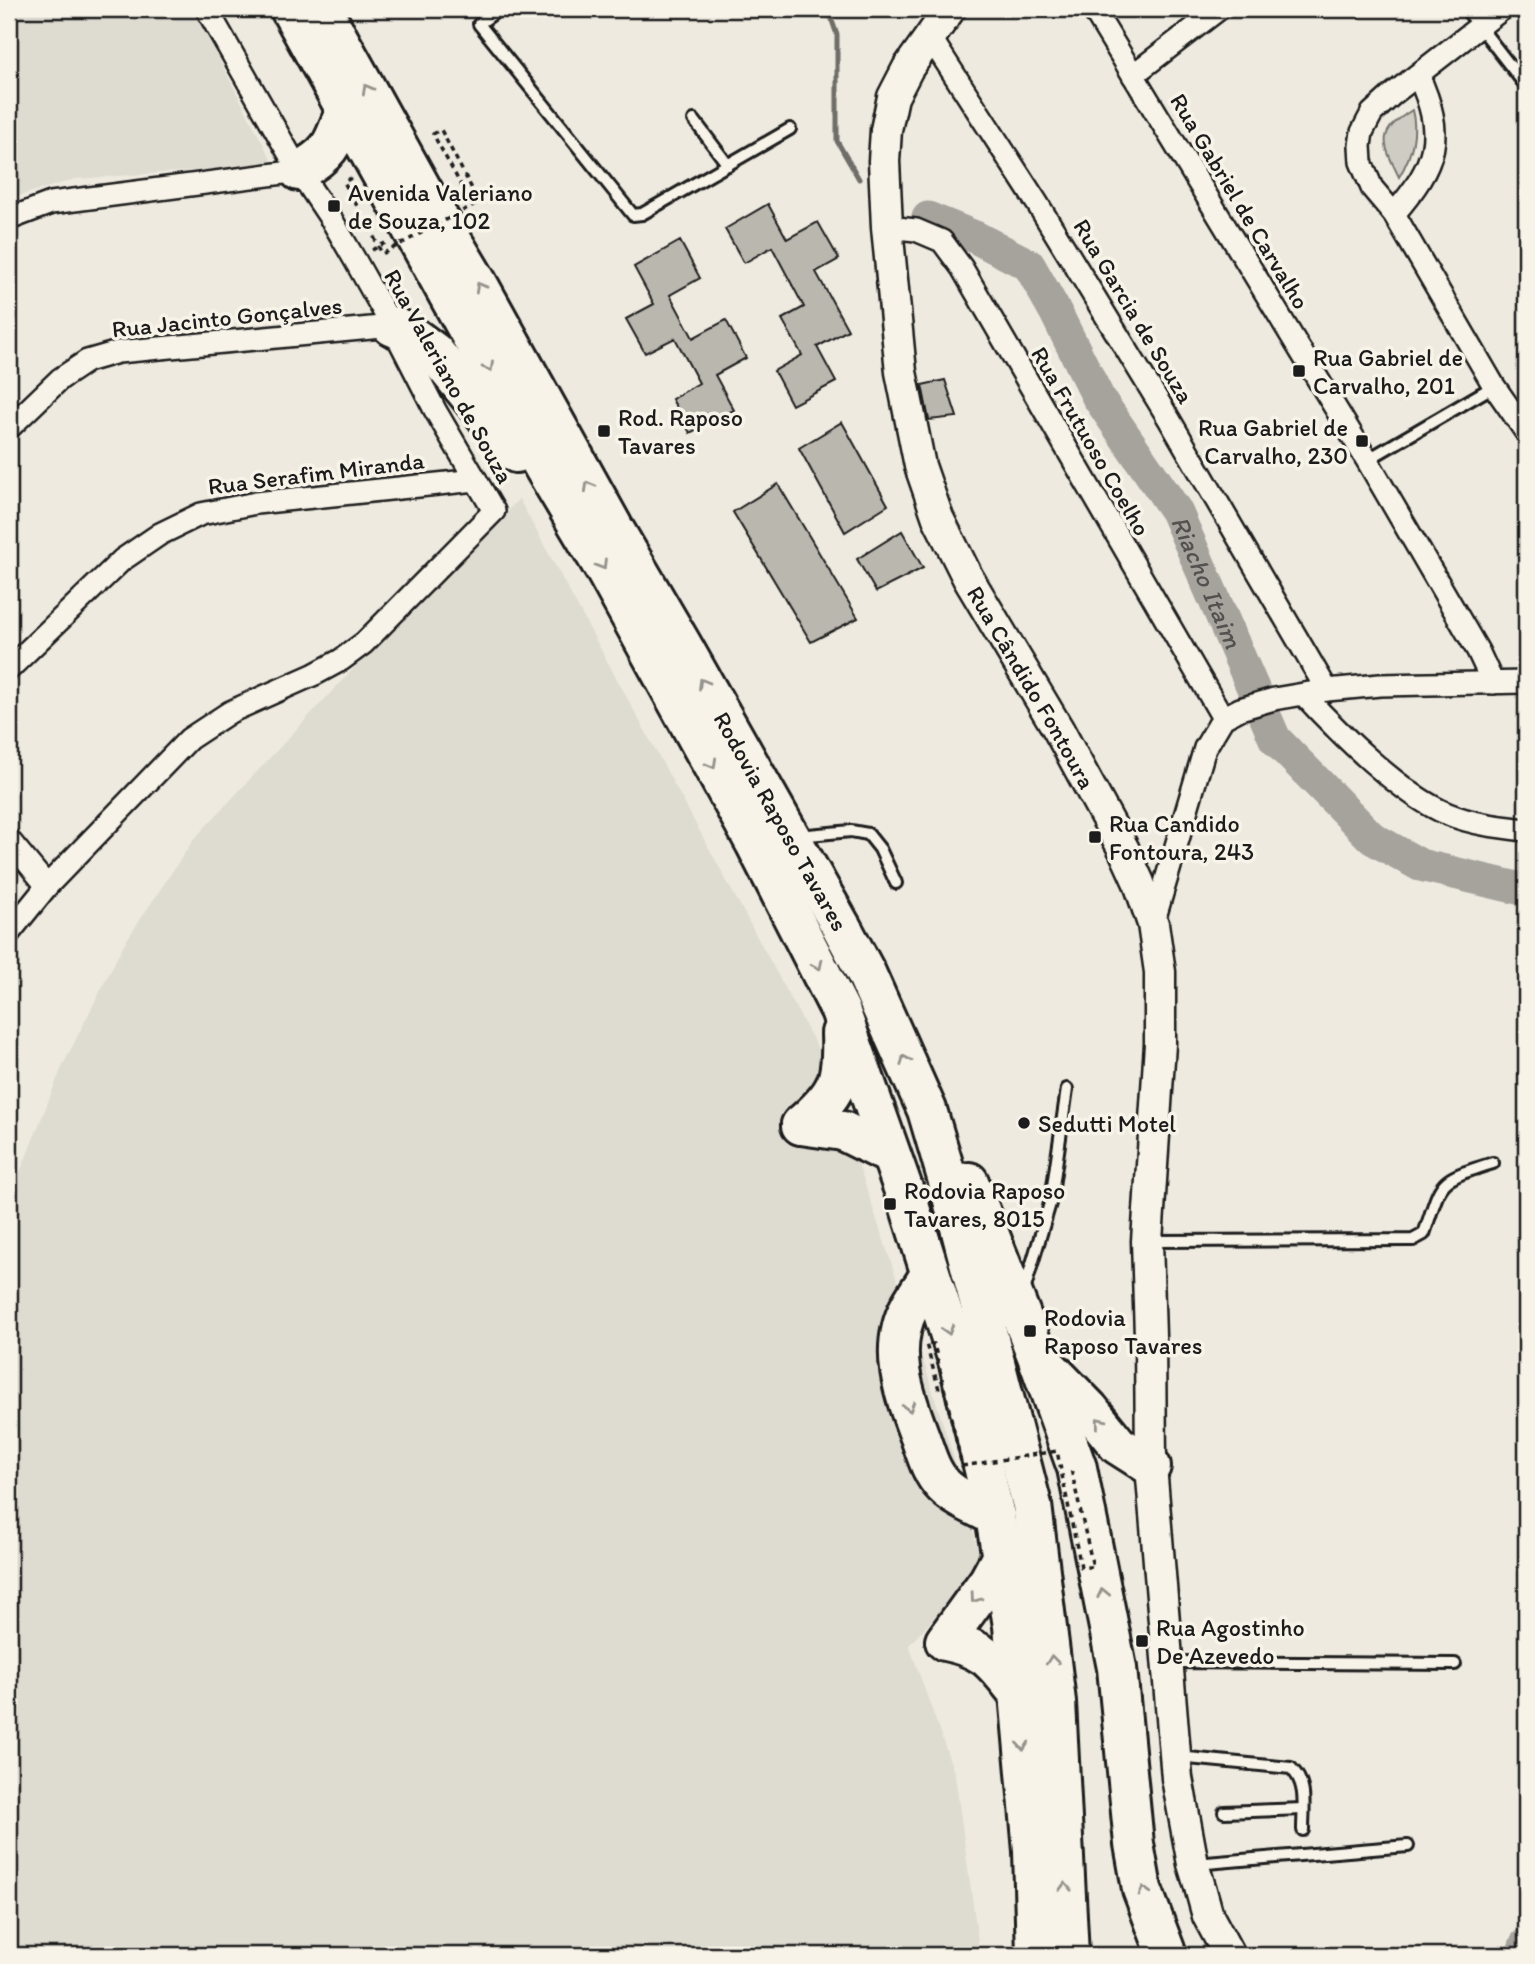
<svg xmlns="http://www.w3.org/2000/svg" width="1535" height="1964" viewBox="0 0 1535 1964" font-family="Itim,sans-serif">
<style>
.built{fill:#dedbd1}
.green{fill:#cfccc3;stroke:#767470;stroke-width:2}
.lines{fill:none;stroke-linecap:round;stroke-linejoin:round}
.stream{stroke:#6f6d69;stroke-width:5}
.river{stroke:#a6a39d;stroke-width:33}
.building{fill:#bab7af;stroke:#1c1c1c;stroke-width:2}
.lane-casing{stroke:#1c1c1c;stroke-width:16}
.street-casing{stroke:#1c1c1c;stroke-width:26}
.secondary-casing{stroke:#1c1c1c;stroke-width:35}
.highway-casing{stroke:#1c1c1c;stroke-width:44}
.path{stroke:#1c1c1c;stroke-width:3.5;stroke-dasharray:5 5;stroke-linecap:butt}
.lane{stroke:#f7f3e8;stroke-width:10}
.street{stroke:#f7f3e8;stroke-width:21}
.secondary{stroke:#f7f3e8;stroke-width:30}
.highway{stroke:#f7f3e8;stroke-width:38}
.path-bridge{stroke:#1c1c1c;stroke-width:3.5;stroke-dasharray:5 5;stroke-linecap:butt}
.oneway{stroke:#94928c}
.poi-dot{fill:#1c1c1c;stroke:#f7f3e8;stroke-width:2.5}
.labels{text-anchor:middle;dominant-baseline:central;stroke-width:7;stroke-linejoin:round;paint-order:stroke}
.poi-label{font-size:24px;fill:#1c1c1c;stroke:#f7f3e8;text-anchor:start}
.street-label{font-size:24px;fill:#1c1c1c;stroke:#f7f3e8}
.water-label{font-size:26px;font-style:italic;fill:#535250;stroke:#f7f3e8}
</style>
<rect width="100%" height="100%" fill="#eeeae0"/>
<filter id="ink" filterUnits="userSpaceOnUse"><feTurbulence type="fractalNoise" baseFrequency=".0143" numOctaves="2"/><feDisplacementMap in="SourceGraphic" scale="14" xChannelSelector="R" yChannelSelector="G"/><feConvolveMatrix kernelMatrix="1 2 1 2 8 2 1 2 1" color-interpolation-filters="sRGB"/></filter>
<g filter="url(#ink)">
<g class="built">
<path d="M9,9H193L274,165L75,179L9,199Z"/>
<path d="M519,499L823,1058L912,1325L967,1500L981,1567L909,1645L955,1775L980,1955H9V1200L62,1067L124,944L194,839L382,638Z"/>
</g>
<path class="green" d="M1412,110C1418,133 1411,157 1399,177C1382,142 1376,133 1412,110Z"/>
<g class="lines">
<path class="stream" d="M828,9L837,35V141L859,179"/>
<g class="river">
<path id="s1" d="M928,218L975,237L1029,265L1056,313L1098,397L1176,511L1275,739L1372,838L1420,865L1526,890"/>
<path d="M1522,1955L1526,1944"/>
</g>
</g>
<g class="building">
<path d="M768,204L787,239L818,222L839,259L816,272L848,330L817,347L836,382L792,405L774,371L802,355L782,319L804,307L772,247L744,263L725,229Z"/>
<path d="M680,241L700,278L670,295L693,338L726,320L746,358L715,375L734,410L690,433L672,399L699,383L675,338L645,353L626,319L654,304L634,267Z"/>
<path d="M945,380L957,417L929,420L922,385Z"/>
<path d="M842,422L888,505L845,532L799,448Z"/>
<path d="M778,484L858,618L811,642L733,512Z"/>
<path d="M902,531L923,568L876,592L857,559Z"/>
</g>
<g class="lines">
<g class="lane-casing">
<g id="lane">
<path d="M499,9L479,24L633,215L642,214L790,129"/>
<path d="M1466,9L1526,86"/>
<path d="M694,120L728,165"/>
<path d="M1367,460L1494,386"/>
<path d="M798,836L851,831L868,834L880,849L896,883"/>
<path d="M1150,1241L1413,1240L1424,1234C1443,1178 1436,1181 1493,1163"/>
<path d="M1024,1291L1051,1200L1067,1089"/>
<path d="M1169,1662L1455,1664"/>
<path d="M1178,1757L1291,1768C1308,1784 1303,1808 1303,1830"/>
<path d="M1224,1812L1303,1809"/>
<path d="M1195,1864L1408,1846"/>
</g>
</g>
<g class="street-casing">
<g id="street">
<path d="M1093,9L1367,460L1478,651L1493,683"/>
<path d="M1502,9L1393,94L1372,113L1362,132L1360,146L1361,162L1372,188L1394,214L1494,386L1526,432"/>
<path d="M930,37L1037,203L1169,419L1327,690"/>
<path d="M1133,75L1219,9"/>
<path d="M1394,214C1437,164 1446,136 1418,75"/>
<path d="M9,219L51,203L299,171"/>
<path d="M887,227L916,230L942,241L962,268L1223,718"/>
<path d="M9,428L60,379L87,361L118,352L392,326"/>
<path d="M9,669L122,560L160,534L201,514L256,503L476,480"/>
<path d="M1304,695C1338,732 1401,795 1448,814C1472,824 1500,827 1526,830"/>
<path d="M9,840L47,886"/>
<path d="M1153,924L1205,748L1223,718L1240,709L1274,699L1327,690L1380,685L1526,682"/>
<path d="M9,933L47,886L189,739L230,712L315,674L341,660L364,643L494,511L435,410L392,326L355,260L333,222L299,171L209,13"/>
</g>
</g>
<g class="secondary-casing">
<g id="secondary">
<path id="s2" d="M950,9L908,68L893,97L886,130L884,161L887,227L901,372L920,466L938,518L968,578L1058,729L1124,850L1139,883L1153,924L1160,972V1044L1147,1241L1150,1336L1151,1466L1177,1778L1193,1864L1200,1887L1208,1916L1229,1955"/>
</g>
</g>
<g class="highway-casing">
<g id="highway">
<path d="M290,9L544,468L606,572L755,843L840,1010L910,1208L959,1364L995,1516L1013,1626L1033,1851L1036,1955"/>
<path id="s3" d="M322,9L429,202L477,282L613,527L682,645L842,928L866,973L927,1110L948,1181L1032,1505L1056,1702L1069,1955"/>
<path d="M299,171C333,152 333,143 346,108"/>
<path d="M392,326L408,333L434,352L516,453"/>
<path d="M801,1125C837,1094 843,1082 841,1033"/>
<path d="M801,1125L843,1131L889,1154"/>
<path d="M969,1182L1037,1356L1077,1468L1117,1668L1134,1844L1142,1889L1167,1955"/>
<path d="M930,1274C924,1285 916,1295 910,1306C887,1349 904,1395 920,1437C926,1454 931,1473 944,1486C957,1499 978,1507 995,1516"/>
<path d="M1045,1364L1089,1409L1118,1445L1151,1466"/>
<path d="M1003,1554L989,1580L945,1641C986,1649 993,1662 1018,1693"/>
</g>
</g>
<g class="path">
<path d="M351,178L344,182L374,237"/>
<path d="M458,200L467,196L433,134L441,130L479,202"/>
<path d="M372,250L387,242"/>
</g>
<use href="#lane" class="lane"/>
<use href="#street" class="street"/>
<use href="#secondary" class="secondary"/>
<use href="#highway" class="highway"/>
<g class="path-bridge">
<path d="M374,237L382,254L479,202"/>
<path d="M939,1389L926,1344H934L962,1466L1057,1451L1081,1567H1093L1071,1469"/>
</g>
</g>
<defs><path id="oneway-chevron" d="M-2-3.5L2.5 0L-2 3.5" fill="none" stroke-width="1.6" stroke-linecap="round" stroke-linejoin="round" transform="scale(1.75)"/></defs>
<g class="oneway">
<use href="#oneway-chevron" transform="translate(367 89) rotate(-119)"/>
<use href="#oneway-chevron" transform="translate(480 287) rotate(-119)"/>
<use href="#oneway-chevron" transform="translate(489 367) rotate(61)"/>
<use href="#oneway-chevron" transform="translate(589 486) rotate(-119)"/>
<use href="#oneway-chevron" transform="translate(602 565) rotate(59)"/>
<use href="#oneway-chevron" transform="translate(703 683) rotate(-120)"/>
<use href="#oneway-chevron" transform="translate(712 764) rotate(61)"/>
<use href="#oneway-chevron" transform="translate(818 965) rotate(64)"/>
<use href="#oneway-chevron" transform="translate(905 1060) rotate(-114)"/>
<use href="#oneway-chevron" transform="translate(948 1330) rotate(73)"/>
<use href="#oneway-chevron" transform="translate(909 1407) rotate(73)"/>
<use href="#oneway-chevron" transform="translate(1100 1422) rotate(-129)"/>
<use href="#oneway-chevron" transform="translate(1103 1593) rotate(-102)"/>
<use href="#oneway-chevron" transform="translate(975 1598) rotate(126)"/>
<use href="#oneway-chevron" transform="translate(1052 1660) rotate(-96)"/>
<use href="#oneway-chevron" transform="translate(1023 1746) rotate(85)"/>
<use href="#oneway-chevron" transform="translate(1065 1887) rotate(-92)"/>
<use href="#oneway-chevron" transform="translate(1144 1891) rotate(-105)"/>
</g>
</g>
<g class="poi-dot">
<rect x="327" y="199" width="14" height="14" rx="3.5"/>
<rect x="1292" y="364" width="14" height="14" rx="3.5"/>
<rect x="597" y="424" width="14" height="14" rx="3.5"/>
<rect x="1355" y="434" width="14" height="14" rx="3.5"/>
<rect x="1088" y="830" width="14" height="14" rx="3.5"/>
<circle cx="1024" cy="1123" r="7"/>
<rect x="883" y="1197" width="14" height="14" rx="3.5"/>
<rect x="1023" y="1324" width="14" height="14" rx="3.5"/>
<rect x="1135" y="1634" width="14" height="14" rx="3.5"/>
</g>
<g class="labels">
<g class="poi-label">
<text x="348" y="192">Avenida Valeriano<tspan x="348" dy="28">de Souza, 102</tspan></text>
<text x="1313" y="357">Rua Gabriel de<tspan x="1313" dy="28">Carvalho, 201</tspan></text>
<text x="618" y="417">Rod. Raposo<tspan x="618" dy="28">Tavares</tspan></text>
<text x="1348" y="427" text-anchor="end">Rua Gabriel de<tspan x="1348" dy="28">Carvalho, 230</tspan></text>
<text x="1109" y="823">Rua Candido<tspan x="1109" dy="28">Fontoura, 243</tspan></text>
<text x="1038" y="1123">Sedutti Motel</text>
<text x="904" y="1190">Rodovia Raposo<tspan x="904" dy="28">Tavares, 8015</tspan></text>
<text x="1044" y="1317">Rodovia<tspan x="1044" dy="28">Raposo Tavares</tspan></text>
<text x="1156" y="1627">Rua Agostinho<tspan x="1156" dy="28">De Azevedo</tspan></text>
</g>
<g class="street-label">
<text transform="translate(1240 201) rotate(59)">Rua Gabriel de Carvalho</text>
<text transform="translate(1134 311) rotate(59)">Rua Garcia de Souza</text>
<text transform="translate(227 317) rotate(-6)">Rua Jacinto Gonçalves</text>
<text transform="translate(449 376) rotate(61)">Rua Valeriano de Souza</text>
<text transform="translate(1091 441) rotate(60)">Rua Frutuoso Coelho</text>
<text transform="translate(316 473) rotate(-7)">Rua Serafim Miranda</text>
<text stroke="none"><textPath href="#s2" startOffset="726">Rua Cândido Fontoura</textPath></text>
<text stroke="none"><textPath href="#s3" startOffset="933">Rodovia Raposo Tavares</textPath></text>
</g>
<g class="water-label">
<text stroke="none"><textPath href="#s1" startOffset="476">Riacho Itaim</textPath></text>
</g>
</g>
<rect width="1535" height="1964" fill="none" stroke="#f7f3e8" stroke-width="35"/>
<rect x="18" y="18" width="1500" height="1929" fill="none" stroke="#1c1c1c" stroke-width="2.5" filter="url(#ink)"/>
</svg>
